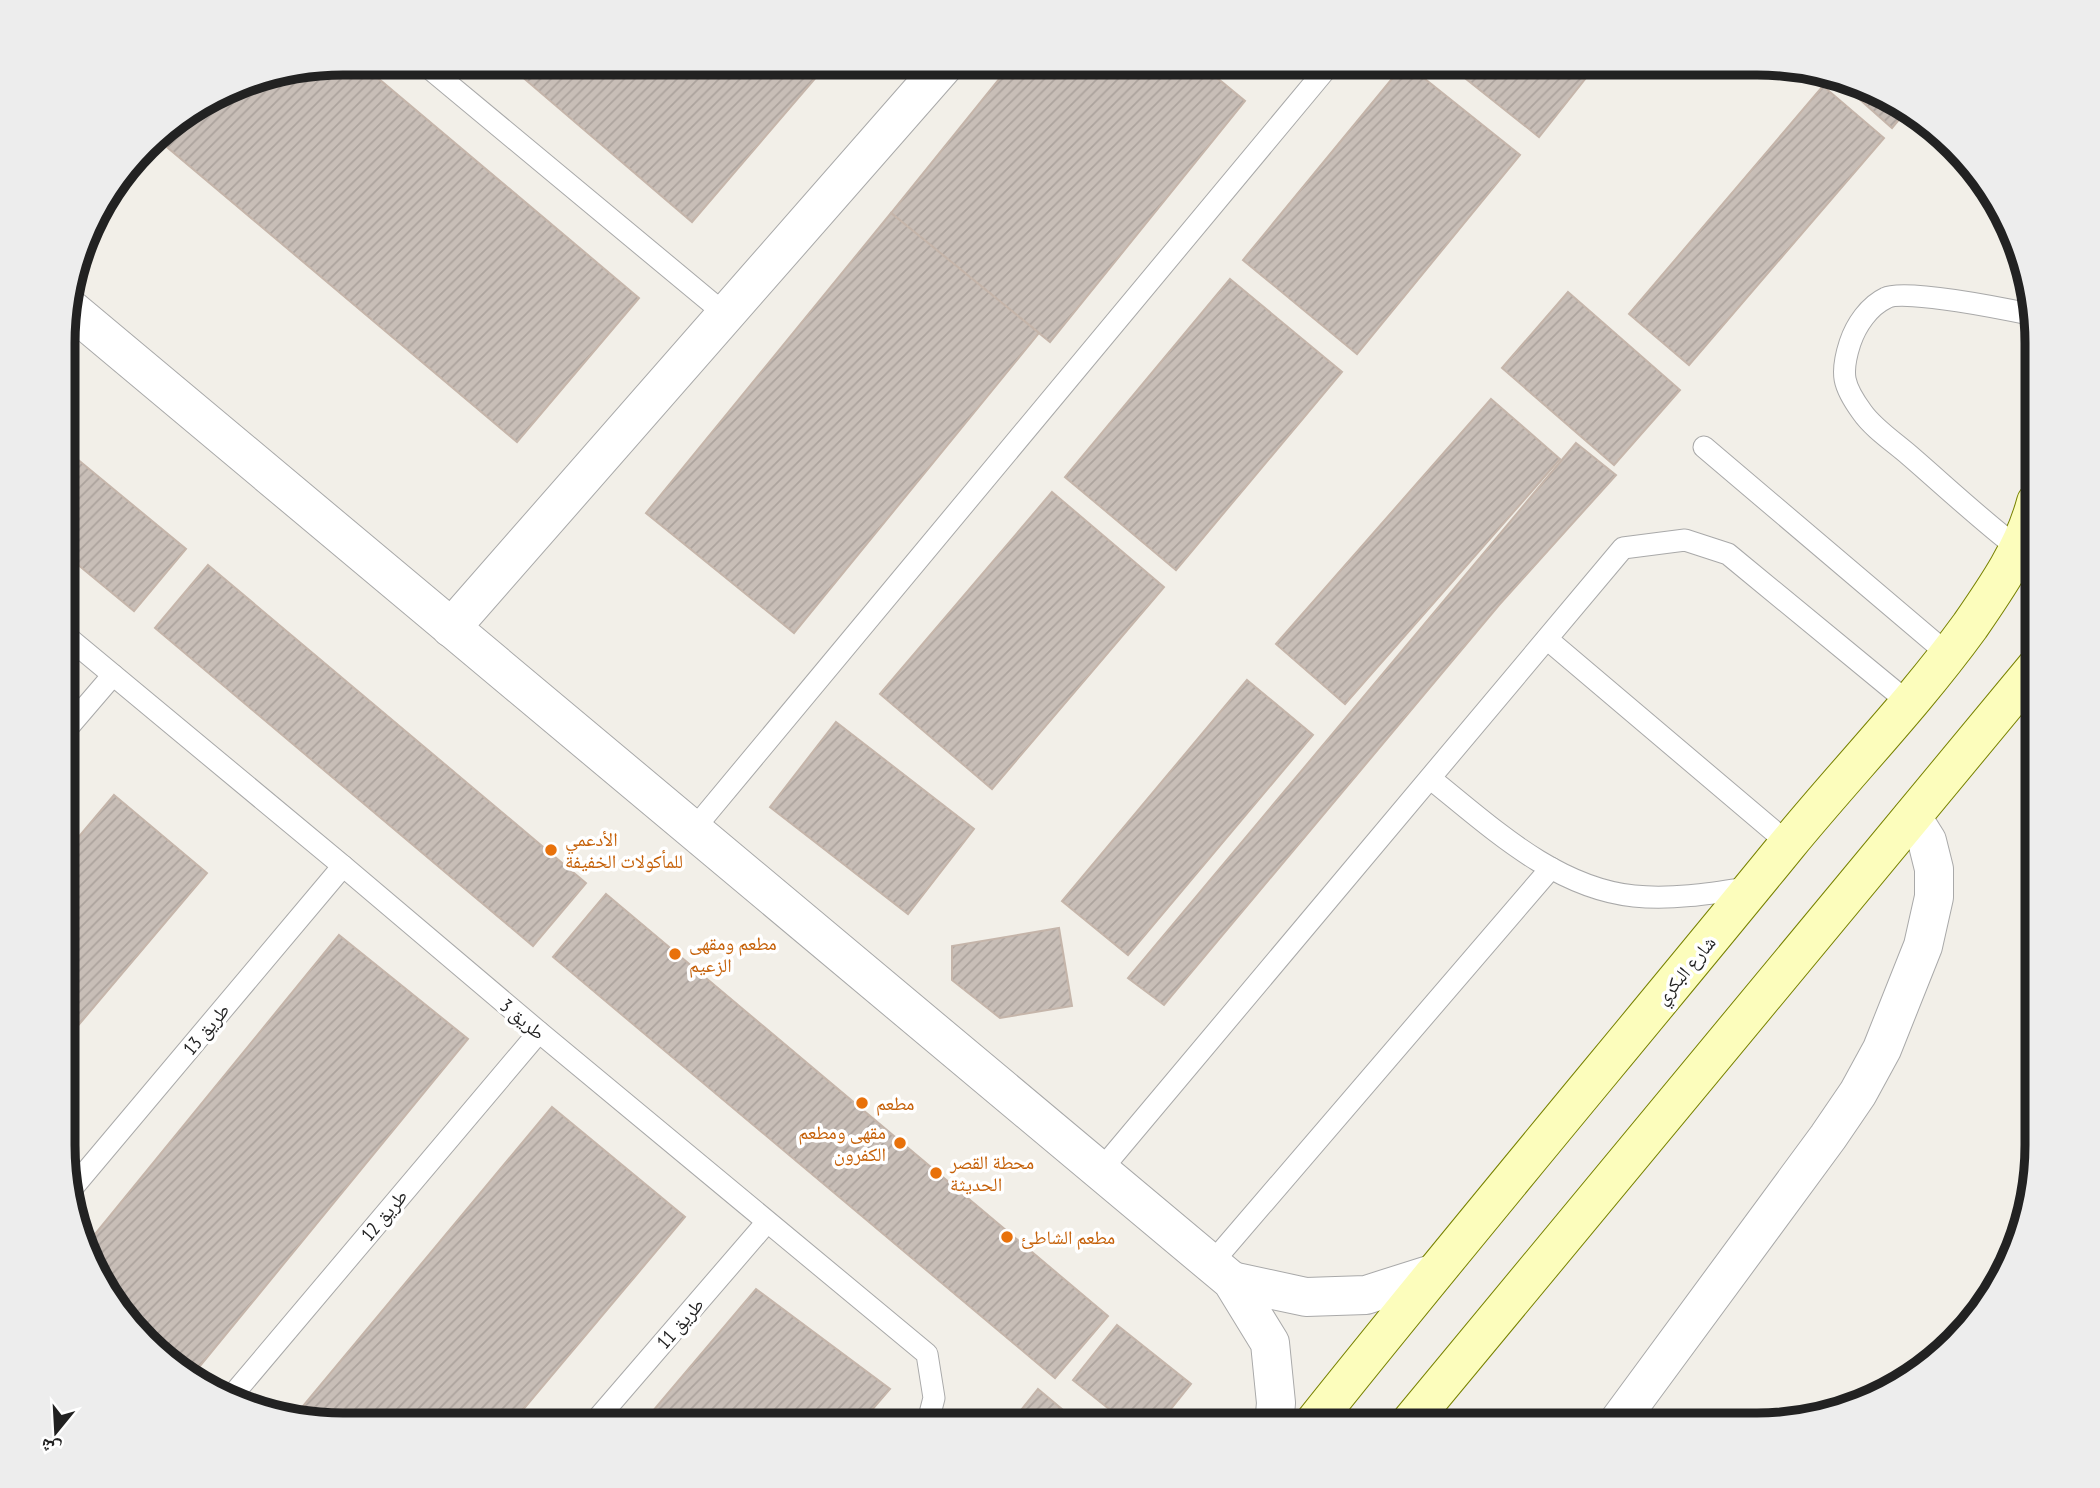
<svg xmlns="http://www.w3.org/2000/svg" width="2100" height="1488" viewBox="0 0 2100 1488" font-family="'PT Sans Narrow','Noto Naskh Arabic',sans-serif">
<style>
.building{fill:url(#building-hatch);stroke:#c5b5aa;stroke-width:2}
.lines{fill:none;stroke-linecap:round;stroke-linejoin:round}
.service-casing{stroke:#a9a9a9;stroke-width:23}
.minor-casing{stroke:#a9a9a9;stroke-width:40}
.secondary-casing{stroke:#788200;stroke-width:40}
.service{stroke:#fff;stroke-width:21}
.minor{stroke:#fff;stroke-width:38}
.secondary{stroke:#fcfdbc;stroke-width:38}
.food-dot{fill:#e8710a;stroke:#fff;stroke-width:2.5}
.labels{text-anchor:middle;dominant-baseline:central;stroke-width:7;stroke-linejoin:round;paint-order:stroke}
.food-label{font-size:19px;fill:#c56008;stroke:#fff;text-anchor:start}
.street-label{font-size:19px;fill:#222;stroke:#fff}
.rim{fill:none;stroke:#222;stroke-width:9}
</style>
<defs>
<pattern id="building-hatch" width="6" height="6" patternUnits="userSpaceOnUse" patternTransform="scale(1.75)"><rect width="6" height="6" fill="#c8beb7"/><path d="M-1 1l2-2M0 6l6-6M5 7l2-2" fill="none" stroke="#aca39d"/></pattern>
</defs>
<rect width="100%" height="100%" fill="#f2efe8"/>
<g class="building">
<path d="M343,63H360L639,298L517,442L155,137L236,84Z"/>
<path d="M506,63H819L824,68L692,222Z"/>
<path d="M1012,63H1199L1245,101L1050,342L891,213Z"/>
<path d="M1405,63L1520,155L1357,354L1243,260Z"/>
<path d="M1446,63L1597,64L1539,137Z"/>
<path d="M1832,75L1848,78L1907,110L1892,128Z"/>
<path d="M1823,86L1884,138L1689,365L1629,314Z"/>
<path d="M891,213L1039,333L794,633L646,513Z"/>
<path d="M1230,279L1342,372L1176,570L1065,477Z"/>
<path d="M1568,292L1680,390L1614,465L1502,368Z"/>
<path d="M1491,399L1560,459L1345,704L1276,644Z"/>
<path d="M1576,443L1616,475L1499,605L1164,1005L1128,978Z"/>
<path d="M65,449L186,549L134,611L65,554Z"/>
<path d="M1052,492L1164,587L992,789L880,694Z"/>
<path d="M208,565L586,883L533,946L155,628Z"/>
<path d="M1247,680L1313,735L1128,955L1062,901Z"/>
<path d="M836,722L974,829L908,914L770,807Z"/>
<path d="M114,795L207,873L65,1041V853Z"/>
<path d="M606,894L1108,1316L1055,1378L553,957Z"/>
<path d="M1059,928L1072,1006L1000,1018L952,980V946Z"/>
<path d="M339,935L468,1039L191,1377L173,1367L101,1285L87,1244Z"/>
<path d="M552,1107L685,1217L511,1424H325L293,1418Z"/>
<path d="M756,1289L890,1389L859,1425H641Z"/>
<path d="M1117,1325L1191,1384L1158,1425H1129L1073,1380Z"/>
<path d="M1038,1389L1081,1425H1009Z"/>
</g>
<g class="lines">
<g class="service-casing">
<g id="service">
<path d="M423,63L725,314"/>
<path d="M905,63L929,83"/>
<path d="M1704,447L1949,655"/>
<path d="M2019,549C1981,520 1946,487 1909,455C1894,442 1873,428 1862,412C1843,386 1840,374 1850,343C1856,325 1869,306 1886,298C1904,288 2010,310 2034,315"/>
<path d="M65,635L343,866L539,1032L927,1354L934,1398L927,1425"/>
<path d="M1547,639L1789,844"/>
<path d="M65,731L113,675"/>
<path d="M1431,779C1491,827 1555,888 1634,896C1674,900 1714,893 1753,887"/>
<path d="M693,830L1331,63"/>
<path d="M1100,1171L1623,548L1685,540L1728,554L1909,703"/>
<path d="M69,1192L343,866"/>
<path d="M1211,1264L1551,868"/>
<path d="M230,1398L539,1032"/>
<path d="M592,1425L767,1222"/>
</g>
</g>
<g class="minor-casing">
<g id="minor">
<path d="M66,305L1232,1281L1270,1343L1276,1403L1274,1425"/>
<path d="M451,628L946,63"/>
<path d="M1232,1281L1306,1297L1366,1295L1432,1274"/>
<path d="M1616,1425L1828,1137L1858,1093L1882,1049L1923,946L1934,897V869L1927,841L1912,817"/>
</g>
</g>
<g class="secondary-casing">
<g id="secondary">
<path d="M1312,1425C1468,1229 1630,1038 1788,844C1848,771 1914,703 1970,626C1997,587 2024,548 2036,502"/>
<path d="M1408,1425L2036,667"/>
</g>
</g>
<use href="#service" class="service"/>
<use href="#minor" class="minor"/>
<use href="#secondary" class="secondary"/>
</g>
<g class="food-dot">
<circle cx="551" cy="850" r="7"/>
<circle cx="675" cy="954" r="7"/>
<circle cx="862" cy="1103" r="7"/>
<circle cx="900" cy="1143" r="7"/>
<circle cx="936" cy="1173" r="7"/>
<circle cx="1007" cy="1237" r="7"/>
</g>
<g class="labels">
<g class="food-label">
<text x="565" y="839">الأدعمي<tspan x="565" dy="22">للمأكولات الخفيفة</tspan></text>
<text x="689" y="943">مطعم ومقهى<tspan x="689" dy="22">الزعيم</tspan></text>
<text x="876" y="1103">مطعم</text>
<text x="886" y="1132" text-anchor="end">مقهى ومطعم<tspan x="886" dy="22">الكفرون</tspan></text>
<text x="950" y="1162">محطة القصر<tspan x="950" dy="22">الحديثة</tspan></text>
<text x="1021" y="1237">مطعم الشاطئ</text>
</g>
<g class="street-label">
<text transform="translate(1685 970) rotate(-50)">شارع البكري</text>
<text transform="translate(523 1019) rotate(40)">طريق 3</text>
<text transform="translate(206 1029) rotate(-50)">طريق 13</text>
<text transform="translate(384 1215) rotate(-50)">طريق 12</text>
<text transform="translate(680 1323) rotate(-49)">طريق 11</text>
</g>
</g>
<path d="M0 0H2100V1488H0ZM343 75H1757A268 268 0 0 1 2025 343V1145A268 268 0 0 1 1757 1413H343A268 268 0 0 1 75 1145V343A268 268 0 0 1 343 75Z" fill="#ededed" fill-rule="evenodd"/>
<path class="rim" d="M343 75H1757A268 268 0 0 1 2025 343V1145A268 268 0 0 1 1757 1413H343A268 268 0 0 1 75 1145V343A268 268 0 0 1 343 75Z"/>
<g transform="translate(56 1432) rotate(198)" stroke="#ffffff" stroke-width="5" paint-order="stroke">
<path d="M0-5L12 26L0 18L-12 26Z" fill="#222222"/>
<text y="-10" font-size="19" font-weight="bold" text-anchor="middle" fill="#222222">ش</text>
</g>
</svg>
